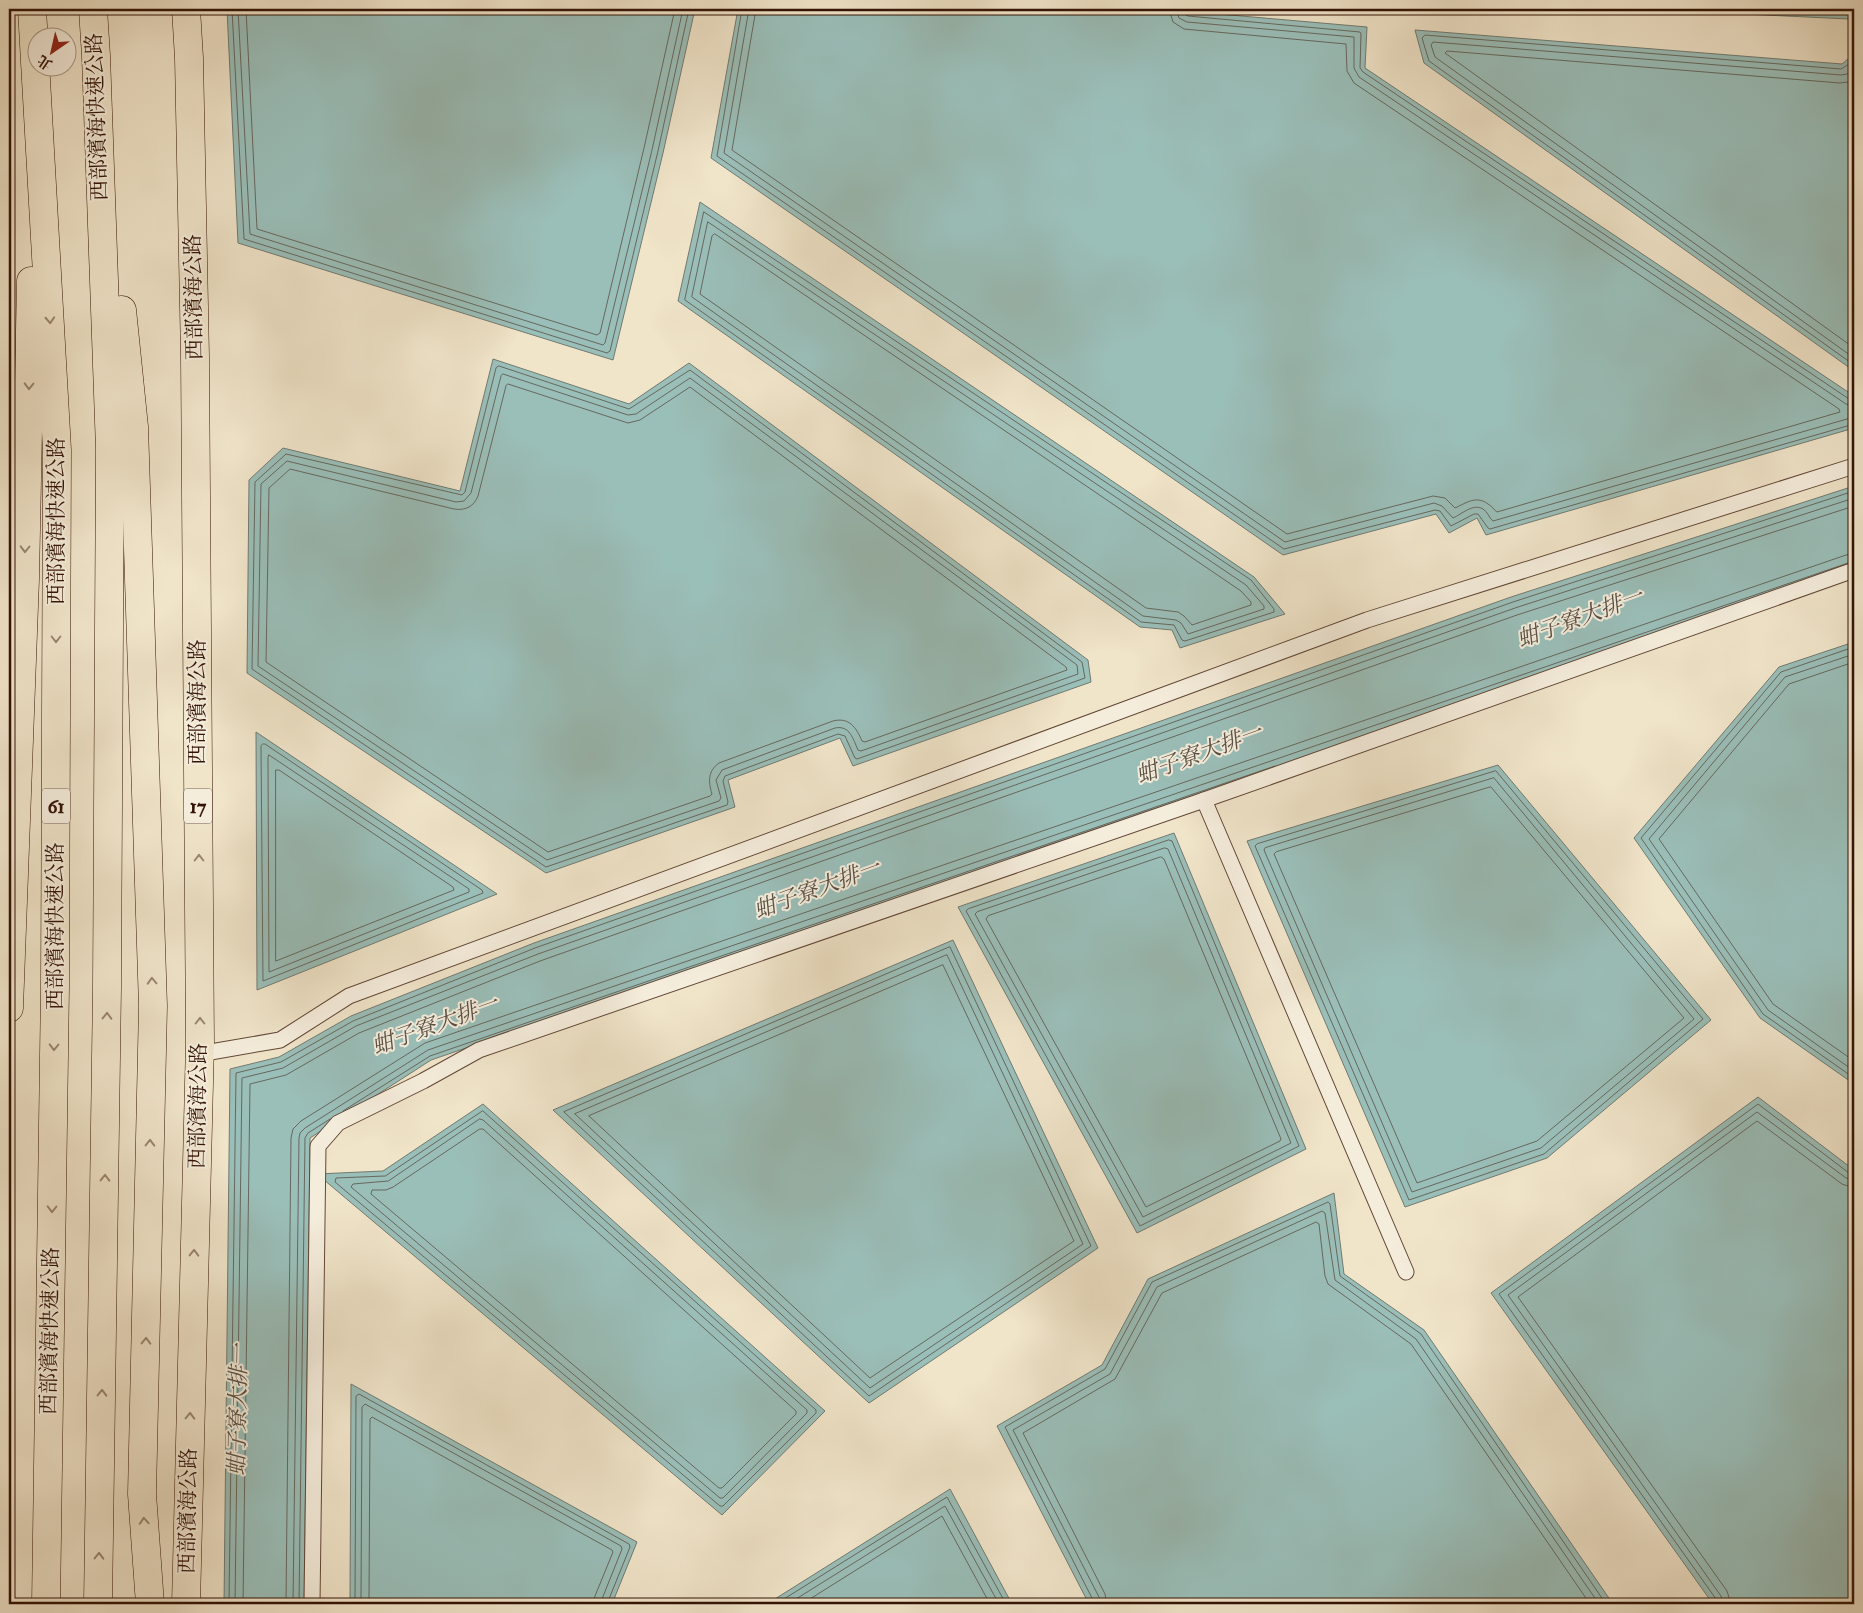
<svg xmlns="http://www.w3.org/2000/svg" width="1863" height="1613" viewBox="0 0 1863 1613" font-family="'IM FELL Double Pica','Noto Serif TC',serif">
<style>
.water{fill:#9abeb8;stroke:#717a70}
.lines{fill:none;stroke-linecap:round;stroke-linejoin:round}
.shore{stroke:#66685e;stroke-width:1}
.lane-casing{stroke:#624736;stroke-width:17}
.primary-casing{stroke:#331305;stroke-width:29}
.highway-casing{stroke:#331305;stroke-width:29}
.lane{stroke:#f5eddc;stroke-width:15}
.primary{stroke:#f0e4c9;stroke-width:28}
.highway{stroke:#f0e4c9;stroke-width:28}
.oneway{stroke:#9b8671}
.labels{text-anchor:middle;dominant-baseline:central;stroke-width:4;stroke-linejoin:round;paint-order:stroke}
.shield{fill:#f5eddc;stroke:#6d5446;stroke-width:1}
.shield-label{font-size:20px;font-weight:bold;fill:#331305}
.street-label{font-size:21px;fill:#331305;stroke:#f5eddc}
.water-label{font-size:22px;font-style:italic;fill:#574f44;stroke:#f5eddc}
</style>
<rect width="100%" height="100%" fill="#f0e4c9"/>
<filter id="stains"><feTurbulence type="fractalNoise" baseFrequency=".004" numOctaves="4"/><feColorMatrix values="0 0 0 0 .2 0 0 0 0 .09 0 0 0 0 .02 0 0 0 .5 -.17"/></filter>
<radialGradient id="worn" r=".72"><stop offset=".6" stop-color="#630" stop-opacity="0"/><stop offset="1" stop-color="#630" stop-opacity=".3"/></radialGradient>
<g class="water">
<path d="M227,9H695L663,153L613,360L238,243Z"/>
<path d="M738,9H1161L1367,27L1365,68L1854,396V428L1486,535L1477,518L1449,533L1436,514L1283,555L711,158Z"/>
<path d="M1637,9H1851L1849,19Z"/>
<path d="M1415,30L1842,64L1854,54V371L1424,63Z"/>
<path d="M700,202L1254,577L1285,614L1180,648L1172,630L1140,627L678,301Z"/>
<path d="M493,359L629,404L689,363L1088,660L1091,682L853,766L840,738L728,780L735,807L546,873L247,673L249,480L283,448L460,491Z"/>
<path d="M1854,486V572L431,1060L310,1138L304,1604H224L230,1069L279,1057L351,1016L534,943L1511,597Z"/>
<path d="M1854,642V1084L1760,1018L1634,838L1779,667Z"/>
<path d="M256,732L497,894L257,990Z"/>
<path d="M1498,765L1711,1020L1547,1158L1405,1207L1247,841Z"/>
<path d="M1174,833L1306,1149L1137,1233L958,907Z"/>
<path d="M953,940L1098,1248L869,1403L553,1110Z"/>
<path d="M1758,1097L1854,1170V1604H1713L1491,1293Z"/>
<path d="M483,1104L825,1411L722,1515L317,1174L383,1171Z"/>
<path d="M1334,1193L1344,1274L1424,1330L1613,1604H1089L997,1426L1102,1365L1148,1279Z"/>
<path d="M351,1384L637,1542L612,1604H350Z"/>
<path d="M950,1489L1012,1604H767Z"/>
</g>
<g class="lines">
<g class="shore">
<path d="M232,9L244,239L607,353L610,351L658,151L689,9"/>
<path d="M238,9L250,234L603,345L605,343L652,150L683,9"/>
<path d="M246,9L257,229L597,335L600,333L644,148L675,9"/>
<path d="M742,9L717,156L1284,549L1435,510L1440,511L1451,526L1474,514H1478L1488,528L1490,529L1854,424"/>
<path d="M749,9L724,153L1285,542L1434,503L1442,506L1453,518C1462,514 1473,503 1483,509C1488,512 1489,518 1493,521L1854,417"/>
<path d="M756,9L732,150L1287,534L1433,496L1445,498L1455,508C1466,503 1476,495 1488,504C1492,506 1494,510 1497,512L1840,412L1839,409L1354,83L1347,71L1346,44L1184,29L1173,22L1169,9"/>
<path d="M1176,9L1179,18L1187,22L1354,37V68L1359,77L1846,404L1854,406"/>
<path d="M1183,9L1184,14L1188,16L1360,32L1361,34L1360,68L1363,72L1849,399L1854,400"/>
<path d="M1736,9L1843,14L1846,9"/>
<path d="M1854,61L1841,69L1425,35L1422,38L1429,61L1854,365"/>
<path d="M1854,69L1847,74L1841,75L1433,42L1431,45L1435,57L1854,358"/>
<path d="M1854,78L1848,82L1840,83L1447,51L1445,53L1854,348"/>
<path d="M704,212L1251,580L1274,609V612L1185,641L1182,640L1174,625L1141,622L685,300Z"/>
<path d="M708,222L1246,585L1264,606V609L1188,634L1181,623L1176,620L1143,616L692,297Z"/>
<path d="M715,234L1241,591L1251,602V605L1192,625L1184,616L1178,612L1146,608L700,294L712,236Z"/>
<path d="M499,366L629,409L690,370L1082,662L1085,678L857,759L855,758L845,736L838,734L725,776L723,781L728,802L727,805L546,867L252,669L255,482L286,454L462,495L465,492L496,368Z"/>
<path d="M503,374L628,415L636,414L690,378L1077,665L1078,674L861,751L858,750C853,739 850,725 835,728L722,770L716,780L721,798L719,801L547,860L258,666L261,484L287,461L456,502L464,501L471,493L501,376Z"/>
<path d="M508,384L628,423L640,420L690,387L1066,667L1067,670L865,742L862,741C856,727 849,717 833,721L719,763C708,771 708,781 712,794L710,796L548,852L266,662L269,488L290,469L454,509C466,511 474,506 478,496L506,386Z"/>
<path d="M1854,647L1781,672L1641,838L1763,1014L1854,1078"/>
<path d="M1854,654L1785,677L1649,839L1768,1010L1854,1071"/>
<path d="M1854,662L1789,684L1659,839L1773,1004L1854,1061"/>
<path d="M263,744H265L482,890L483,893L263,981L261,746Z"/>
<path d="M269,755L469,889V892L269,972L268,758Z"/>
<path d="M276,770H279L453,887L454,890L276,961Z"/>
<path d="M1496,771L1703,1019L1544,1154L1409,1200L1255,846L1257,844Z"/>
<path d="M1494,778L1694,1019L1541,1148L1412,1192L1264,850L1265,848Z"/>
<path d="M1491,787L1684,1018L1537,1141L1417,1183L1274,854L1276,852Z"/>
<path d="M1169,840L1172,841L1299,1146L1140,1226L966,911L968,909Z"/>
<path d="M1165,848L1168,849L1291,1143L1143,1217L975,914L977,912Z"/>
<path d="M1161,857L1164,859L1281,1139L1280,1141L1146,1207L986,919L988,916Z"/>
<path d="M950,947L1091,1246L869,1396L564,1112Z"/>
<path d="M947,955L1083,1244L870,1388L575,1114Z"/>
<path d="M943,965L1074,1241L870,1378L589,1116Z"/>
<path d="M343,1111L430,1056L1275,766"/>
<path d="M483,1111L816,1410V1413L723,1506H720L335,1182L336,1178L385,1176Z"/>
<path d="M480,1119L483,1120L807,1410V1413L723,1498H720L351,1187L353,1184L388,1181Z"/>
<path d="M480,1129H483L796,1411V1414L722,1488H719L371,1194L372,1190H386L393,1187Z"/>
<path d="M229,1604L236,1073L281,1062L353,1021L535,948L1513,602L1854,491"/>
<path d="M235,1604L242,1078L283,1068L356,1026L538,954L1515,608L1854,498"/>
<path d="M243,1604L250,1084L286,1075L359,1033L540,961L1517,615L1854,506"/>
<path d="M286,1604L291,1138L293,1129L301,1121L425,1043L1846,555L1854,554"/>
<path d="M293,1604L299,1138L300,1133L305,1128L428,1050L1854,561"/>
<path d="M299,1604L305,1138L308,1133L330,1119"/>
<path d="M355,1604L356,1396L359,1394L629,1544L630,1547L607,1604"/>
<path d="M361,1604L362,1407L365,1404L621,1546L622,1549L602,1599L601,1604"/>
<path d="M369,1604L370,1419L372,1417L612,1550L613,1552L595,1596L594,1604"/>
<path d="M776,1604L947,1497L1006,1604"/>
<path d="M788,1604L945,1506L999,1604"/>
<path d="M802,1604L942,1516L990,1604"/>
<path d="M1094,1604L1093,1600L1005,1427L1105,1369L1152,1282L1328,1202L1330,1204L1340,1276L1421,1334L1606,1604"/>
<path d="M1100,1604L1099,1597L1013,1430L1110,1374L1157,1287L1322,1211L1325,1213L1335,1280L1416,1339L1599,1604"/>
<path d="M1107,1604L1105,1594L1023,1433L1115,1379L1162,1293L1316,1222L1319,1224L1325,1276L1328,1284L1411,1344L1590,1604"/>
<path d="M1717,1604L1716,1599L1499,1294L1758,1104L1849,1173L1854,1174"/>
<path d="M1723,1604L1721,1596L1508,1295L1757,1112L1846,1178L1854,1180"/>
<path d="M1731,1604L1727,1591L1518,1297L1757,1121L1842,1184L1854,1188"/>
</g>
<g class="lane-casing">
<g id="lane">
<path d="M1204,800L1406,1272"/>
<path d="M199,1054L280,1040L349,996L1367,620L1854,466"/>
<path d="M312,1604L318,1146L338,1123L423,1081L479,1050L1204,800L1854,570"/>
</g>
</g>
<g class="primary-casing">
<path id="primary" d="M186,9L189,58L195,357L200,1043L186,1604"/>
</g>
<g class="highway-casing">
<g id="highway">
<path d="M32,9L57,450L55,987L46,1604"/>
<path d="M93,9L96,56L110,449L107,988L98,1604"/>
<path d="M122,310L134,427L153,1006L142,1494L150,1604"/>
<path d="M9,1008L25,579L31,281"/>
</g>
</g>
<use href="#lane" class="lane"/>
<use href="#primary" class="primary"/>
<use href="#highway" class="highway"/>
</g>
<defs><path id="oneway-chevron" d="M-2-3.5L2.5 0L-2 3.5" fill="none" stroke-width="1.6" stroke-linecap="round" stroke-linejoin="round" transform="scale(1.25)"/></defs>
<g class="oneway">
<use href="#oneway-chevron" transform="translate(50 320) rotate(87)"/>
<use href="#oneway-chevron" transform="translate(29 386) rotate(91)"/>
<use href="#oneway-chevron" transform="translate(25 549) rotate(91)"/>
<use href="#oneway-chevron" transform="translate(56 639) rotate(90)"/>
<use href="#oneway-chevron" transform="translate(199 858) rotate(-90)"/>
<use href="#oneway-chevron" transform="translate(152 981) rotate(-92)"/>
<use href="#oneway-chevron" transform="translate(107 1016) rotate(-89)"/>
<use href="#oneway-chevron" transform="translate(200 1021) rotate(-90)"/>
<use href="#oneway-chevron" transform="translate(54 1047) rotate(91)"/>
<use href="#oneway-chevron" transform="translate(150 1143) rotate(-89)"/>
<use href="#oneway-chevron" transform="translate(105 1178) rotate(-89)"/>
<use href="#oneway-chevron" transform="translate(52 1209) rotate(91)"/>
<use href="#oneway-chevron" transform="translate(194 1253) rotate(-89)"/>
<use href="#oneway-chevron" transform="translate(146 1341) rotate(-89)"/>
<use href="#oneway-chevron" transform="translate(102 1393) rotate(-89)"/>
<use href="#oneway-chevron" transform="translate(190 1416) rotate(-89)"/>
<use href="#oneway-chevron" transform="translate(144 1521) rotate(-94)"/>
<use href="#oneway-chevron" transform="translate(99 1556) rotate(-89)"/>
</g>
<g class="labels">
<g class="shield">
<rect x="42" y="788.5" width="28" height="35" rx="4"/>
<rect x="184" y="788.5" width="28" height="35" rx="4"/>
</g>
<g class="shield-label">
<text x="56" y="806">61</text>
<text x="198" y="806">17</text>
</g>
<g class="street-label">
<text transform="translate(97 117) rotate(-92)">西部濱海快速公路</text>
<text transform="translate(194 297) rotate(-91)">西部濱海公路</text>
<text transform="translate(56 521) rotate(-90)">西部濱海快速公路</text>
<text transform="translate(197 702) rotate(-90)">西部濱海公路</text>
<text transform="translate(55 926) rotate(-90)">西部濱海快速公路</text>
<text transform="translate(198 1106) rotate(-89)">西部濱海公路</text>
<text transform="translate(50 1331) rotate(-89)">西部濱海快速公路</text>
<text transform="translate(188 1511) rotate(-89)">西部濱海公路</text>
</g>
<g class="water-label">
<text transform="translate(1580 618) rotate(-20)">蚶子寮大排一</text>
<text transform="translate(1199 754) rotate(-20)">蚶子寮大排一</text>
<text transform="translate(817 889) rotate(-20)">蚶子寮大排一</text>
<text transform="translate(435 1025) rotate(-20)">蚶子寮大排一</text>
<text transform="translate(238 1410) rotate(-89)">蚶子寮大排一</text>
</g>
</g>
<rect width="1863" height="1613" fill="none" stroke="#f0e4c9" stroke-width="30"/>
<rect x="10" y="10" width="1843" height="1593" fill="none" stroke="#331305" stroke-width="2.5"/>
<rect x="15" y="15" width="1833" height="1583" fill="none" stroke="#331305"/>
<g transform="translate(52 52) rotate(214)"><circle r="24" fill="#f5eddc" stroke="#a79686"/>
<path d="M0-4L9 19L0 12L-9 19Z" fill="#8f2418"/>
<text y="-8" font-size="14" font-weight="bold" text-anchor="middle" fill="#331305">北</text>
</g>
<rect width="100%" height="100%" filter="url(#stains)"/>
<rect width="100%" height="100%" fill="url(#worn)"/>
</svg>
